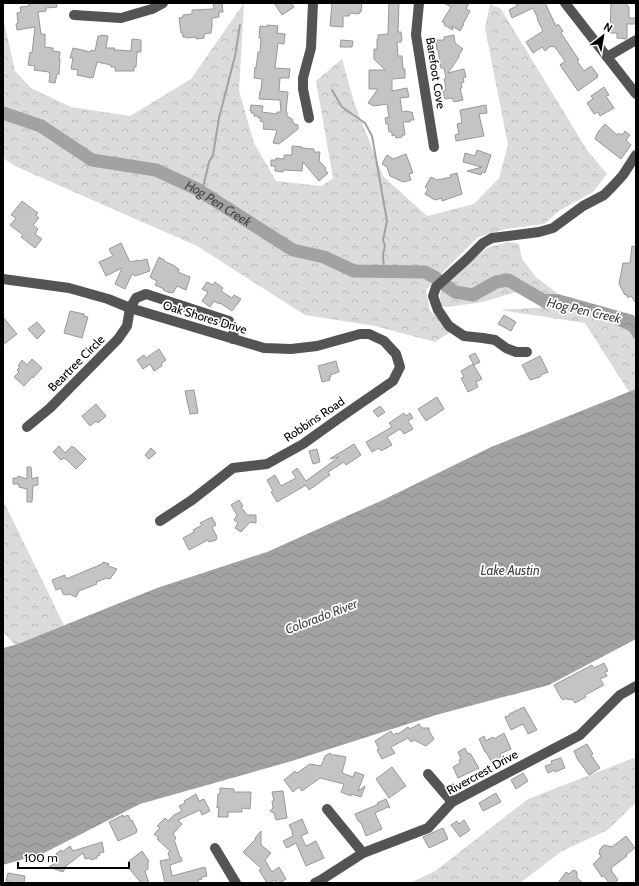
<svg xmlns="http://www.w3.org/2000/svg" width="639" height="886" viewBox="0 0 639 886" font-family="Cabin,sans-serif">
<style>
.forest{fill:url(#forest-crowns)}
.water{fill:url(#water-waves)}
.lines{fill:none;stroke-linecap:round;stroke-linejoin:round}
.stream{stroke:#a2a2a2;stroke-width:2}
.river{stroke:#a2a2a2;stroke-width:13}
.building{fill:#c4c4c4;stroke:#989898}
.minor{stroke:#545454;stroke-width:10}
.labels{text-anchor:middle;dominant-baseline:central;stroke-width:3.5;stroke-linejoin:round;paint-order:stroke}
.street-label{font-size:12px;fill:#000;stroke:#fff}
.water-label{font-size:13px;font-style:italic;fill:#434343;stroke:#fff}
</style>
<defs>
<pattern id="forest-crowns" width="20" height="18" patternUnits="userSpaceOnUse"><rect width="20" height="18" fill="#dbdbdb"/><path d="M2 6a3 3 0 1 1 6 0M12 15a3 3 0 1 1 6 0" fill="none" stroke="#bababa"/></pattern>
<pattern id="water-waves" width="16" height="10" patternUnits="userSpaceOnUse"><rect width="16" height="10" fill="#a2a2a2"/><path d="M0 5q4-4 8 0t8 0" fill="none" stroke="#8a8a8a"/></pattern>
</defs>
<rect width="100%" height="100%" fill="#fff"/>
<g class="forest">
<path d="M3,3L4,22L15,71L31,88L71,107L130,116L191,79L244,3L239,91L254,143L276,181L322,186L333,178L316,81L342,59L354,102L383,176L427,216L474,204L499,178L508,145L485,28L490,4L501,9L587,150L607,174L593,192L559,211L544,224L506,229L478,237L444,271L426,290L430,311L452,331L435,342L375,326L305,315L197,246L15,166L3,158Z"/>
<path d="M508,242L519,244L522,259L536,277L558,294H527L516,292L483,302L448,307L441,306L440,297L441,286L487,248Z"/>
<path d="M550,307L594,314L629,331L636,341V389L629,392L585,323L500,310Z"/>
<path d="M3,500L64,625L15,645L3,632Z"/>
<path d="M636,757V802L608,830L562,851L520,883H410L435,871L528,799Z"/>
</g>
<g class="water">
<path d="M527,294H558L633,315L636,318V341L629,331L594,314L550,307Z"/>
<path d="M636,389V639L549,685L436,715L292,761L140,804L44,853L3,865V648L15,645L157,588L267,552L385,499L489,448Z"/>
</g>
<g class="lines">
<g class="stream">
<path d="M332,90L342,107L365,123L372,136L387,221L383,240L385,246L383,254L384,272"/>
<path d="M202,192L209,162L213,155L219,118L235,56L240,25"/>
</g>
<g class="river">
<path id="s1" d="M3,113L41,126L92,160L156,170L197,189L293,250L324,257L354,271L425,272L436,278"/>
<path d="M444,284L455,292L473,295L496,282L508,280L546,302"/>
</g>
</g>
<g class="building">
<path d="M35,3H56L57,7L46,8V11L38,12L41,34H45V47L53,48V51L60,52L59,59H60L59,74H57L55,83L49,82L50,73H49V72L34,70L35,66L28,65L30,52L32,53L35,27L17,30L16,24L18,23L17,13L21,12L20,7L29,6V4Z"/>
<path d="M213,3H222L223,12H219V17L212,18V26L211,33L204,34V38L196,39V37L186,38V37H183L182,32L181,33L179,18L183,17V15L192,14V10L214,9Z"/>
<path d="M274,3H291L294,7L282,15Z"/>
<path d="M332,3H362L361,12H359V14L350,13L349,16H343V27L330,26Z"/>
<path d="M389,3H399L398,32H401L402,39L401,42H397L398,56H402L403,69H405V78L392,79V91L407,88L409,97L400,98L402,112L408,111L409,112H412L414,120H410V122H403L405,135H402V137L396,138L395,135L392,136V132H389L388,124H386L385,118L389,117L387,104L374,106L368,103L378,89H369V70H385L374,59V49H377V39H378V35L388,34Z"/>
<path d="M444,3H469L466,9L470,11L463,24H464L460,31L452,26L453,30L444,25L445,23L442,22L451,7Z"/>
<path d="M515,3H545L556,26L558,24L563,31L561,33L579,60L577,61L584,71L591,66L598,75L596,76L598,77L578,91L560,65L565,61L554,46L552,47L551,46L545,51L542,47L533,53L526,42L543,31L537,19H538L533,8L512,18L509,10L517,6Z"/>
<path d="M611,3H627V6L629,7V18H636V24H627V38L626,39L617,38V33H610Z"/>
<path d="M267,25L278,26L277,33L285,34L284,44L278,43L275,68L290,69L289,78H280L279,91L288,92L286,112H287V116L292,119L294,124L298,125V129L279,144L273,143L277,130L263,129L264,123H263V122L260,121L261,118H258V116H254V113H251L252,111H250L251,105L263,106L262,112L277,114V112H281L280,100L259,99L260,91H261L262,79L254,78L255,67L256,68L258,52H260L261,38H259L260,26L267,27Z"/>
<path d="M101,35L108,36L106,48H115L114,50H118L131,51L132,39L141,40V52H137L136,67H134V71H115V67H111V65L97,62L93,78L91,77V78L77,75L78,70L71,69L73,58H70L73,48L91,52V50L95,51L98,36H101Z"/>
<path d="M454,35L455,43L463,49L459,55V57L448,73L464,69L466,77L463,78L464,82L461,83L462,88H460L463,100L454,102L452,98L445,99L443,91L446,90L445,83L444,79L446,78L444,68H441L438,50H437L436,40H444V37Z"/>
<path d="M341,40L353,41L352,47H340Z"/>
<path d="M604,87L609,95L606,96L614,108L600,116L598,112L594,114L587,103L593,99L591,96Z"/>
<path d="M486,105L487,113L479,114L484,136L456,141L455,135L459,134L457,124L462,123L460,110Z"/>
<path d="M605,124L617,135L619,133L622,135L625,131L630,135L626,140L631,145L621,159L595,139L598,132Z"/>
<path d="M292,146L302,147V148L314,149V152H320L319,161L326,168L325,170L328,173L319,181L303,162L302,171L283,170V172L275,171V166H271V160H276V158L284,159V155H292Z"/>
<path d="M477,150L491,155L485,173L482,172L481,175L467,171L482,167L463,162L465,153L475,156Z"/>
<path d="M406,154L413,173L409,174L411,180L403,182L390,176L387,167L382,164L387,155L393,159Z"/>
<path d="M457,173L462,194L442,201V198L435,200L425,194L428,189L425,187L431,177L437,180L451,177L450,175Z"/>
<path d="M22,201L38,213L36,215L39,218L33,225L38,229L35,234L42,239L35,248L21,237L23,235L10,225L16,218L11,215Z"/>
<path d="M121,243L130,262L139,260V261L147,259L150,271L135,276L132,274L125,289L115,284L122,268L106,276L99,262L113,256L109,249Z"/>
<path d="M632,246L636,247V303L631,296L628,298L626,294L625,295L619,284L623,263H630Z"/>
<path d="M159,257L164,260L166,262L175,266V267L179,269L178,272L190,277L186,290L177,286L173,293L170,292V293L163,290L164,289L155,285L157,281L151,278V277H150Z"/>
<path d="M207,282L213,285L215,282L223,288L221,291L232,298L234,295L241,299L232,311L220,303L219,304L214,301L210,307L202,301L208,292L202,289Z"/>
<path d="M70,311L84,314V316L88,317L82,338L64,333Z"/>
<path d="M504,315L516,322L511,331L498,324Z"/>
<path d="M3,317L17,334L3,345Z"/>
<path d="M37,322L45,331L37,339L28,329Z"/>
<path d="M159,349L166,360L161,364L162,366L154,371L150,364L143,369L137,360L144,355L146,358Z"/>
<path d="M475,353L480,362L474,365L469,356Z"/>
<path d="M540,356L548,372L541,375L540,377L530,380L522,365Z"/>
<path d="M32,359L42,368L33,378L32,377L24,386L14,377L19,372L17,370L20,367L18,366L22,360L27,365Z"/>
<path d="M336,361L339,372L330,375L331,377H329L330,380L322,382L318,366Z"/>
<path d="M473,364L482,379L476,382L478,387L468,392L461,378L464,377L461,371Z"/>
<path d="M194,390L198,413L190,414L185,391Z"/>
<path d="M437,397L444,409L426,421L418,409Z"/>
<path d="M96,404L106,416L98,423L96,421L90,426L82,416Z"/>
<path d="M380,406L385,412L378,417L373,411Z"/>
<path d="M404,413L406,416L410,413L413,418L408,421L413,429L404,434L400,429L387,437L392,445L381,451L379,448L372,452L366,442L392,427L389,423Z"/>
<path d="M354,444L361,455L346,465L344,462L328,472L330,475L309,490L306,485L277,502L271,492L273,491L267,480L275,475L281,486L296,478L292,472L297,468L306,481L339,457L331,459V458Z"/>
<path d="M59,446L65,453L72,446L74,448V447L86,459L76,469L67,460L64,458L61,460L53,452Z"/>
<path d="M151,448L156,453L149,459L145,455Z"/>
<path d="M317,449L320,462L313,464L309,451Z"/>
<path d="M27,467H31L32,479L38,477V485L33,486L32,502H27V489L19,487V484H13V478H18V476L27,479Z"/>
<path d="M239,500L243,506L241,507L247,515H256V523L250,522L241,532L235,528L238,523L234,520L237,515L231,505Z"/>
<path d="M212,517L216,525L212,527L217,537L216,540L209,542L208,540L189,550L183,538L194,532L193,530L202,525L200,523Z"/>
<path d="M103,562L109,564L108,566L117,569L110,579L107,578L96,582L97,584L79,591L76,597L69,594L66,595L63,594L61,588L56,590L52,580L65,575L66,579L102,564Z"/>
<path d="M604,663L608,671L605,672L607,676L600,679L604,685L585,695L586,697L575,703L572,699L570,700L569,699L568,700L567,698L563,700L561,698L554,685L592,665L594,668Z"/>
<path d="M524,707L537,730L528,734L523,724L511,730L505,717L510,715L509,714Z"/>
<path d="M419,724L422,728H429V731L434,739L426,746L414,740L411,742L408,738L391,747L395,753L382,759L377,750L379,749L375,741L391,731L393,735L397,733L398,734L408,727L410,729Z"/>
<path d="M504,733L511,749L500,754L502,758L492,763L486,752H485L479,739L484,736L486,741L493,737L494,739Z"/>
<path d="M587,744L593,754L591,755L600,768L589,775L578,760L574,751Z"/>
<path d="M465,748L468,754L470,753L479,768L458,778L453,767L460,763L459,760L461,759L458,752Z"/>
<path d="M330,753L332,755H336L346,757L342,773L353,777L355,772L364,775L358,791L365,786L361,797L351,794V796L341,792L344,784L320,778L302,791L299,787L293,792L284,780L295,771L297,773L310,764L321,766L325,756Z"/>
<path d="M561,758L565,768L555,772V770L548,773L545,766L552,764L551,761Z"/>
<path d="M392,767L406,786L389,798L376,779Z"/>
<path d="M523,773L528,781L516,789L511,780Z"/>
<path d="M220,788L234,789V792H251L250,809L242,808V812H228V817H218L219,807L217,808L218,794H220Z"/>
<path d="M283,791L287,818L276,820L274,813L270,811L273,808L272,801H274L272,792Z"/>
<path d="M496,793L501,802L483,811L479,803Z"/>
<path d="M196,794L199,801L204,799L210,811L202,815L200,810L178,820L182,824L173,834L176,838L174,841L175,842L180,857H181L182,861L170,865L172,876L205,867L207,876L202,877V879L198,880L199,883H170V882L165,883L160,861L170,859L168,853L170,851L157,839L159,838L154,834L160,828L157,826L165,818L168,821L174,815L182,811L179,806L185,803L184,801Z"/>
<path d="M386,799L390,808L388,807L375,813L382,829L366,836L362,825L359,821H358L355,814L379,804L377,803Z"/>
<path d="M123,815V817L128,815L131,821L132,820L137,830L136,833L118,841L109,822Z"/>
<path d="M302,819L308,833L301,836L306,846L316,841L324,858L306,866L296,843L287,848L283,841L293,836L292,833H293L289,825Z"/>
<path d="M464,820L470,830L460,837L451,825L457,821L459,824Z"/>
<path d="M443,828L448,839L429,848L423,837Z"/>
<path d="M261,831V845L271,853L265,860L272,872L279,867L286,879L279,883H276L275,880L269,883H267L259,870L262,869L243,852L255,840V838Z"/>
<path d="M626,836L635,848L626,855L627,856L611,868L612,870H611L618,880L614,883H609L604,876L602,877L593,864L596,862V861L601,856L599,854L600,849L604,845L612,847Z"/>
<path d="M102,842L104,852L99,853L100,855L97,856V858L91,860L90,858L85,859L83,853L66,866L63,872L49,867L58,861L57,858H58L56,854L61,850L62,852L70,846L73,851Z"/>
<path d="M142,851L149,861L148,862V869L145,871L149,883H141L128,867H129L128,865L129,864L128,862Z"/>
<path d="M574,870L577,872V878L583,883H558L566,872L569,874L572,871Z"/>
<path d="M8,873L25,876L24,883H13L6,881Z"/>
</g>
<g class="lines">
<g class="minor">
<path d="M419,3L416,35L434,147"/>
<path d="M565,3L636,94"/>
<path d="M74,15L121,18L152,9L163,3"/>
<path d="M607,57L636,40"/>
<path d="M309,118L303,89V78L311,48L313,3"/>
<path d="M3,279L69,288L108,299L130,308L264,348L291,349L317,346L360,334H369L384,341L396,354L400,367L393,381L338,419L303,444L267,464L233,468L192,500L160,521"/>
<path d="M527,352H516L506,348L495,340L483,338L464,336L449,326L438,310L433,296L436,287L467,259L483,243L492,238L539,232L553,228L583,206L604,195L613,186L623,175L636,155"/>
<path d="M27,427L50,408L118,339L127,326L130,308L136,298L146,294L229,321L234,329L233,339"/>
<path d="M428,774L452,802"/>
<path d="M327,809L363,853"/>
<path d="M215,848L236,883"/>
<path d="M315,883L321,880L363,853L428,828L452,802L580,735L620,695L636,686"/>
</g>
</g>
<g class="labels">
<g class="street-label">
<text transform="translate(436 73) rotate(81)">Barefoot Cove</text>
<text transform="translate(205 317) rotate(17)">Oak Shores Drive</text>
<text transform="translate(76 363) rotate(-45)">Beartree Circle</text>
<text transform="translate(314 419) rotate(-34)">Robbins Road</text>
<text transform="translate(482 772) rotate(-29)">Rivercrest Drive</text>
</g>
<g class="water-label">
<text stroke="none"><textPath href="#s1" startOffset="237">Hog Pen Creek</textPath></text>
<text transform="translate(584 310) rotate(13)">Hog Pen Creek</text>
<text x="510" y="570">Lake Austin</text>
<text transform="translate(321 616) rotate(-21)">Colorado River</text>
</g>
</g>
<rect width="639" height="886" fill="none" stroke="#000000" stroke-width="8"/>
<g transform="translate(603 36) rotate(31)" stroke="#ffffff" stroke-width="3" paint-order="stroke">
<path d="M0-3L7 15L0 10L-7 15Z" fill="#000000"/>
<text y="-6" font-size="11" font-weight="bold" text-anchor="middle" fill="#000000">N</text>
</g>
<path d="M18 862v6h111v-6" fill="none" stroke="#000000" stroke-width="2"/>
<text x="24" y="862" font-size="12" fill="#000000" stroke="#ffffff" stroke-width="3" paint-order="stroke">100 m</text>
</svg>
